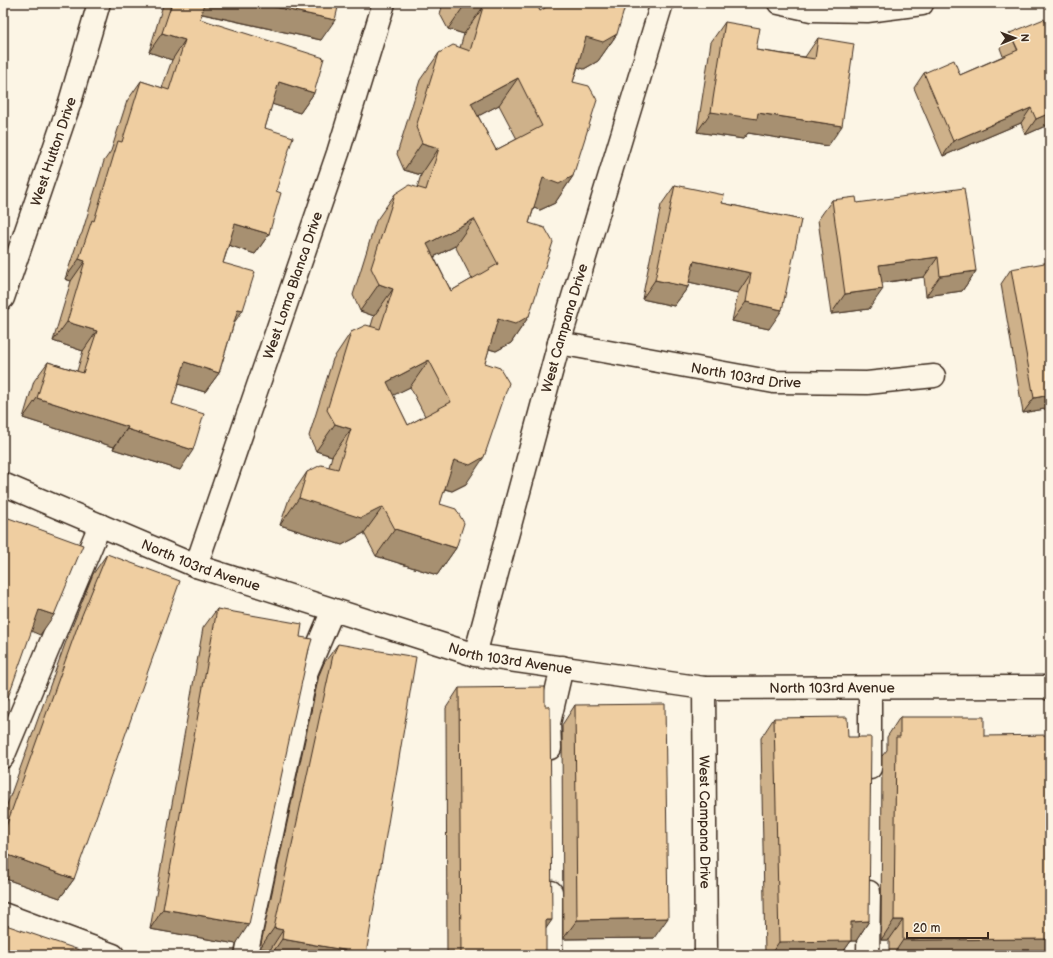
<svg xmlns="http://www.w3.org/2000/svg" width="1053" height="958" viewBox="0 0 1053 958" font-family="'Balsamiq Sans',sans-serif">
<style>
.lines{fill:none;stroke-linecap:round;stroke-linejoin:round}
.minor-casing{stroke:#3b2a1e;stroke-width:25}
.minor{stroke:#fcf5e5;stroke-width:22}
.wall{fill:#ceb18a;stroke:#3b2a1e;fill-rule:evenodd}
.shaded-wall{fill:#a79071;stroke:#3b2a1e}
.building{fill:#efcea1;stroke:#3b2a1e;fill-rule:evenodd}
.labels{text-anchor:middle;dominant-baseline:central;stroke-width:3;stroke-linejoin:round;paint-order:stroke}
.street-label{font-size:14px;fill:#3b2a1e;stroke:#fcf5e5}
</style>
<rect width="100%" height="100%" fill="#fcf5e5"/>
<filter id="ink" filterUnits="userSpaceOnUse"><feTurbulence type="fractalNoise" baseFrequency=".025" numOctaves="2"/><feDisplacementMap in="SourceGraphic" scale="8" xChannelSelector="R" yChannelSelector="G"/><feConvolveMatrix kernelMatrix="1 2 1 2 8 2 1 2 1" color-interpolation-filters="sRGB"/></filter>
<g filter="url(#ink)">
<g class="lines">
<g class="minor-casing">
<g id="minor">
<path d="M779,3L811,10L867,11L922,4"/>
<path id="s1" d="M3,298L70,102L99,3"/>
<path id="s2" d="M559,343L774,382L867,383L934,376"/>
<path id="s3" d="M3,484L196,566L475,655L704,688L1046,687L1050,689"/>
<path id="s4" d="M196,566L338,153L384,3"/>
<path id="s5" d="M475,655L559,343L662,3"/>
<path id="s6" d="M704,688L706,955"/>
<path d="M550,748L549,723L562,667"/>
<path d="M3,757L100,525"/>
<path d="M870,768V688"/>
<path d="M551,892V955"/>
<path d="M3,914L113,955"/>
<path d="M246,955L307,671L333,610"/>
<path d="M868,955L869,892"/>
</g>
</g>
<use href="#minor" class="minor"/>
</g>
<g class="wall">
<path d="M161,3H339L321,40L202,14L200,19L314,93L300,113L272,104L265,128L276,191L269,234L255,254L229,245L223,263L234,323L219,373L205,392L178,384L172,404L180,470L113,449L114,447L23,418L34,381L48,362L77,371L83,351L53,341L71,281L65,279L78,240L82,233L104,161L111,151L127,101L141,81L162,88L172,60L149,52L163,5L160,4Z"/>
<path d="M443,3H536L540,11L617,34L598,61L584,69L578,67L573,82V176L555,203L540,210L534,208L529,223V316L511,343L496,351L489,349L485,363L466,484L452,491L444,489L440,504L456,548L437,575L376,556L364,533L342,545L280,525L289,499L307,472L329,467L332,456L316,451L309,436L333,359L351,332L371,326L374,316L360,311L353,295L376,221L395,194L417,188L421,175L404,170L397,154L420,80L439,53L460,48L464,34L448,29L440,14ZM499,105L517,139L496,150L478,116ZM455,246L472,279L451,291L434,257ZM410,387L425,416L408,425L393,395Z"/>
<path d="M725,22L756,50L805,57L818,38L828,146L748,133L743,139L697,132L711,42Z"/>
<path d="M1010,33L1050,124L1025,135L1021,123L943,156L914,88L924,73L960,75L1003,56L1000,48Z"/>
<path d="M675,185L722,203L801,220L769,329L732,321L738,293L689,282L688,287L674,306L642,299L661,205Z"/>
<path d="M832,200L857,203L976,271L962,291L926,296L924,277L882,283L869,309L831,314L818,220Z"/>
<path d="M1011,269L1050,408L1023,413L1001,284Z"/>
<path d="M107,554L74,879L60,898L3,878V816L65,644L93,574Z"/>
<path d="M217,609L300,637L309,649L236,944L150,929L203,628Z"/>
<path d="M338,644L366,954L365,955H269L270,950L260,948L319,675L324,663Z"/>
<path d="M459,688L546,955H447L446,708Z"/>
<path d="M575,705L654,938L563,939L562,725Z"/>
<path d="M900,717L984,736L1050,955H889V940H881L882,756L887,750V737Z"/>
<path d="M774,718L869,921L856,941H851L841,955H765L761,738Z"/>
</g>
<g class="shaded-wall">
<path d="M161,3H165L163,5L160,4Z"/>
<path d="M200,3H257L335,20L321,40L194,12Z"/>
<path d="M466,3H470L483,7L464,34L448,29Z"/>
<path d="M162,33L185,40L172,60L149,52Z"/>
<path d="M617,34L598,61L584,69L567,64L586,37Z"/>
<path d="M518,78L499,105L452,130L471,103Z"/>
<path d="M279,82L314,93L300,113L265,102Z"/>
<path d="M1031,108L1021,123L943,156L953,141Z"/>
<path d="M711,112L758,113L842,126L828,146L748,133L743,139L697,132Z"/>
<path d="M1050,113V124L1025,135L1036,119Z"/>
<path d="M422,143L439,148L421,175L404,170Z"/>
<path d="M573,176L555,203L540,210L524,205L543,178Z"/>
<path d="M474,219L455,246L408,270L427,244Z"/>
<path d="M235,224L269,234L255,254L222,243Z"/>
<path d="M938,257L924,277L865,285L879,265Z"/>
<path d="M79,259L85,261L71,281L65,279Z"/>
<path d="M694,261L751,273L738,293L680,280Z"/>
<path d="M976,271L962,291L926,296L940,276Z"/>
<path d="M655,280L688,287L674,306L642,299Z"/>
<path d="M379,284L393,289L374,316L360,311Z"/>
<path d="M883,289L869,309L831,314L845,294Z"/>
<path d="M746,302L782,310L769,329L732,321Z"/>
<path d="M238,309L243,310L229,330Z"/>
<path d="M529,316L511,343L496,351L479,346L498,319Z"/>
<path d="M67,322L97,331L83,351L53,341Z"/>
<path d="M429,360L410,387L368,408L387,382Z"/>
<path d="M185,362L219,373L205,392L171,382Z"/>
<path d="M1050,395V408L1023,413L1034,398Z"/>
<path d="M37,398L128,427L114,447L23,418Z"/>
<path d="M335,424L351,429L332,456L316,451Z"/>
<path d="M127,429L193,450L180,470L113,449Z"/>
<path d="M484,457L466,484L452,491L435,486L454,460Z"/>
<path d="M299,498L383,507L364,533L342,545L280,525Z"/>
<path d="M395,529L456,548L437,575L376,556Z"/>
<path d="M39,610L54,615L40,635L26,629Z"/>
<path d="M3,699L7,700L3,705Z"/>
<path d="M3,853L74,879L60,898L3,878Z"/>
<path d="M163,909L249,924L236,944L150,929Z"/>
<path d="M668,918L654,938L563,939L577,920Z"/>
<path d="M546,920H552L538,940Z"/>
<path d="M894,920H903L889,940H881Z"/>
<path d="M869,921L856,941H851L841,955H770L779,942L851,922Z"/>
<path d="M274,928L283,930L270,950L260,948Z"/>
<path d="M282,939L366,954L365,955H271Z"/>
<path d="M1050,939V955H893L903,940Z"/>
</g>
<g class="building">
<path d="M172,3H204L200,19L324,58L314,93L279,82L265,128L293,137L276,191L281,193L269,234L235,224L223,263L255,272L243,310L238,309L219,373L185,362L172,404L204,414L193,450L127,429L128,427L37,398L48,362L83,373L97,331L67,322L85,261L79,259L92,220L94,221L118,141L122,142L141,81L169,90L185,40L162,33Z"/>
<path d="M257,3H339L335,20Z"/>
<path d="M470,3H536L540,11L553,3H626L617,34L603,42L586,37L573,82L589,86L597,100L573,176L559,184L543,178L529,223L545,228L553,242L529,316L515,324L498,319L485,363L500,368L509,383L484,457L470,465L454,460L440,504L456,509L464,523L456,548L395,529L383,507L361,518L299,498L307,472L321,465L338,469L351,429L335,424L327,410L351,332L366,325L380,329L393,289L379,284L371,268L395,194L409,185L426,190L439,148L422,143L416,127L439,53L453,45L470,51L483,7ZM518,78L542,126L496,150L471,103ZM474,219L498,264L451,291L427,244ZM429,360L451,402L408,425L387,382Z"/>
<path d="M1044,19L1050,34V113L1036,119L1031,108L953,141L924,73L954,60L960,75L1018,50L1010,33Z"/>
<path d="M725,22L760,28L756,50L815,59L818,38L854,44L842,126L758,113L757,119L711,112Z"/>
<path d="M675,185L724,195L722,203L801,220L782,310L746,302L751,273L694,261L688,287L655,280Z"/>
<path d="M964,188L976,271L940,276L938,257L879,265L883,289L845,294L832,200L856,197L857,203Z"/>
<path d="M1050,262V395L1034,398L1011,269Z"/>
<path d="M3,516L83,545L54,615L39,610L7,700L3,699Z"/>
<path d="M107,554L180,581L74,879L3,853V835L78,625Z"/>
<path d="M217,609L302,624L300,637L312,639L309,649L249,924L163,909Z"/>
<path d="M338,644L416,657L366,954L282,939L283,930L274,928L333,655Z"/>
<path d="M545,687V706H550L552,920H546V955H461L459,688Z"/>
<path d="M665,704L668,918L577,920L575,705Z"/>
<path d="M847,717L848,737H871L869,921L851,922V941L779,942L774,718Z"/>
<path d="M900,717H984V736L1050,735V939L903,940V920H894L896,737H900Z"/>
<path d="M3,924L94,955H3Z"/>
</g>
</g>
<g class="labels">
<g class="street-label">
<text stroke="none"><textPath href="#s1" startOffset="155">West Hutton Drive</textPath></text>
<text stroke="none"><textPath href="#s4" startOffset="297">West Loma Blanca Drive</textPath></text>
<text stroke="none"><textPath href="#s5" startOffset="339">West Campana Drive</textPath></text>
<text stroke="none"><textPath href="#s2" startOffset="190">North 103rd Drive</textPath></text>
<text stroke="none"><textPath href="#s3" startOffset="214">North 103rd Avenue</textPath></text>
<text stroke="none"><textPath href="#s3" startOffset="538">North 103rd Avenue</textPath></text>
<text stroke="none"><textPath href="#s3" startOffset="862">North 103rd Avenue</textPath></text>
<text stroke="none"><textPath href="#s6" startOffset="134">West Campana Drive</textPath></text>
</g>
</g>
<rect width="1053" height="958" fill="none" stroke="#fcf5e5" stroke-width="16"/>
<rect x="8" y="8" width="1037" height="942" fill="none" stroke="#3b2a1e" stroke-width="1.5" filter="url(#ink)"/>
<g transform="translate(1015 38) rotate(89)" stroke="#fcf5e5" stroke-width="3" paint-order="stroke">
<path d="M0-3L7 15L0 10L-7 15Z" fill="#3b2a1e"/>
<text y="-6" font-size="11" font-weight="bold" text-anchor="middle" fill="#3b2a1e">N</text>
</g>
<path d="M907 932v6h81v-6" fill="none" stroke="#3b2a1e" stroke-width="2"/>
<text x="913" y="932" font-size="12" fill="#3b2a1e" stroke="#fcf5e5" stroke-width="3" paint-order="stroke">20 m</text>
</svg>
